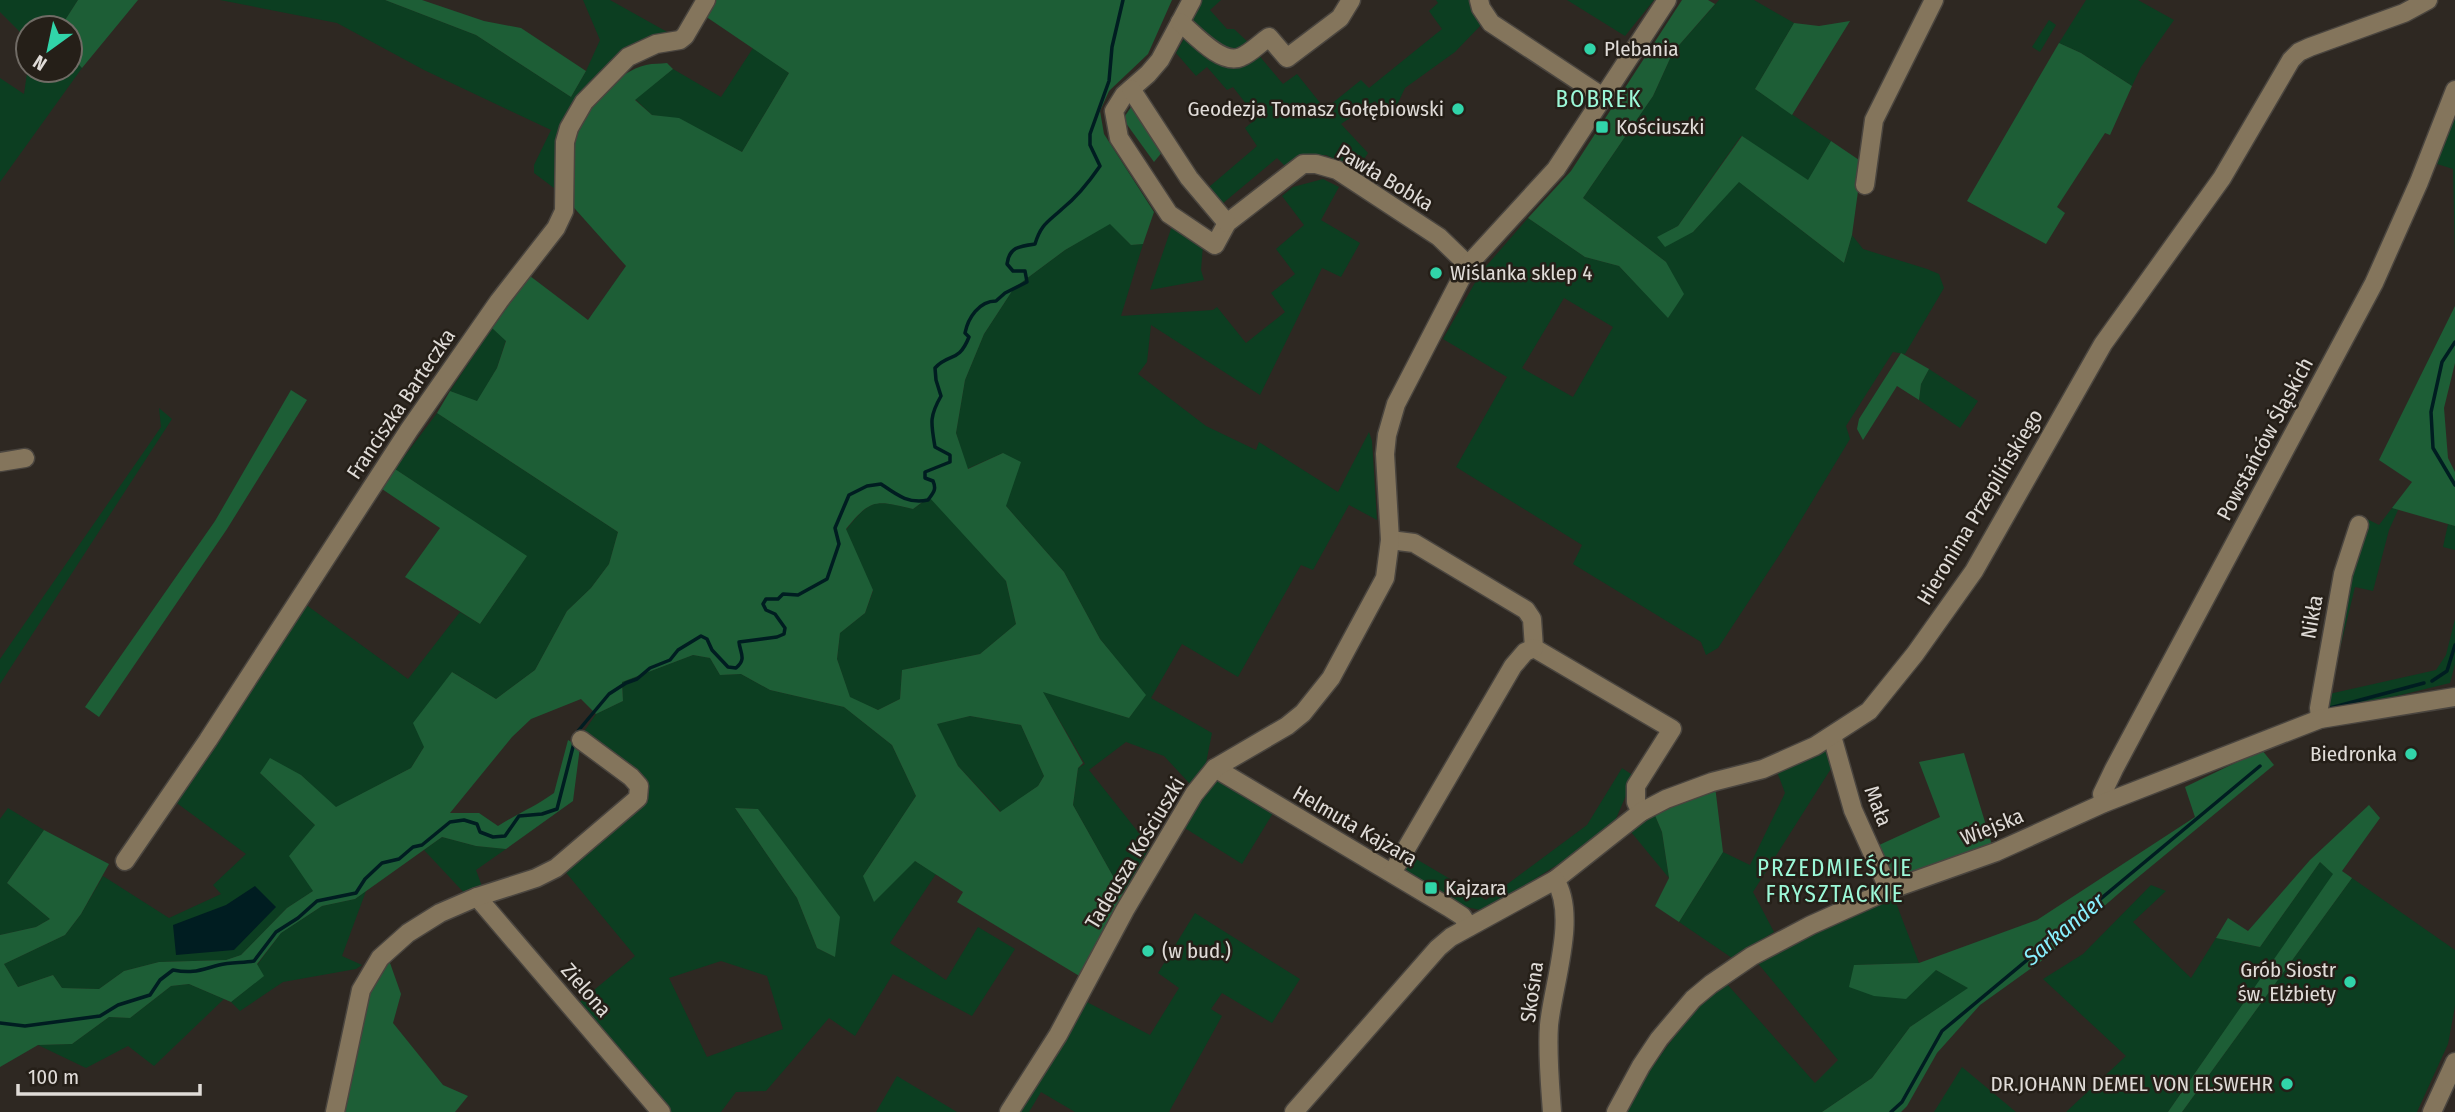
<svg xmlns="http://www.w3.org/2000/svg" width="2455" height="1112" viewBox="0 0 2455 1112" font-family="'Fira Sans Condensed',sans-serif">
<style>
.green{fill:#0c3e21;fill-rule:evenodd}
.forest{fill:#1d5e36;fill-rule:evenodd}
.water{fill:#001d21}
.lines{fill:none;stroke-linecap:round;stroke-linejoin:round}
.stream{stroke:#001d21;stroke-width:3.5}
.minor-casing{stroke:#4a453f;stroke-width:21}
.minor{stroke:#84755c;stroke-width:18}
.poi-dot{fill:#31d4a9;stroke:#251f18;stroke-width:2.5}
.labels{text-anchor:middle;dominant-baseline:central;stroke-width:5;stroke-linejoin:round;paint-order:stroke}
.poi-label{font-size:21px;fill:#e0dcd8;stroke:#251f18;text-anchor:start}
.street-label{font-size:21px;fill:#e0dcd8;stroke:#251f18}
.neighbourhood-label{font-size:23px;letter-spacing:2px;fill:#9cf8d8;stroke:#251f18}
.water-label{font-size:23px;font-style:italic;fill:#88f0fe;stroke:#251f18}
</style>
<rect width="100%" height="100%" fill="#2e2822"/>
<g class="green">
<path d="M0,0H78L60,28H28V40L0,12Z"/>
<path d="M220,0H385L476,35L571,97L586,71L600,40L583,0H610L678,38L621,66L562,129L554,188L534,173V165L551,130L424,70L337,23Z"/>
<path d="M1199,0H1221L1210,10L1227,29H1234L1249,43L1235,55H1226L1193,24L1191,18Z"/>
<path d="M1436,0H1470L1475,17L1482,24L1455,52L1405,88L1391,118L1375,101L1341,124L1368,153L1357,170L1326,155H1304L1285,166L1277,158L1222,204L1209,187L1257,146L1245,128L1257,118L1233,87L1227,90L1207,67L1196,76L1176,53L1186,35L1217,63L1236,66L1257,53L1283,84L1297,74L1325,109L1361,80L1369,88L1442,29L1429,11L1438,3Z"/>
<path d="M1567,0H1654L1625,36Z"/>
<path d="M1719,0H1754L1794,23L1755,89L1831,141L1808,181L1741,136L1678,226L1658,237L1693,232L1738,181L1844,263L1852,235L1863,249L1927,269L1939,274L1944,288L1905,354L1893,352L1846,426L1850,439L1784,548L1718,648L1706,655L1701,642L1573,564L1582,545L1456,467L1507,377L1443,339L1481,272L1528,218L1585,257L1619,266L1669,318L1666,262L1583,198L1653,96L1673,52ZM1564,298L1613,327L1573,397L1522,368Z"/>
<path d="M2086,0H2138L2174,20L2141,67L2132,86L2081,53L2059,43Z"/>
<path d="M2049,20L2056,25L2040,52L2032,47Z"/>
<path d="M753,48L789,73L742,152L679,119L652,115L635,99L673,69L721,97Z"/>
<path d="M70,55L82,68L0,182V78L24,94L28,66V70H70Z"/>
<path d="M2455,102V261L2453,169L2431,162Z"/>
<path d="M1323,179L1339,187L1321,220L1360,243L1341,277L1322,268L1260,395L1151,325L1147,362L1138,374L1206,426L1256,450L1259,442L1338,492L1369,432L1372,441L1377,520L1349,505L1313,570L1301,565L1238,677L1182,644L1151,698L1212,733L1204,773L1191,785L1164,756L1126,742L1089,770L1150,847L1123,894L1073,805L1078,768L1085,764L1042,691L1129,718L1145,695L1100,639L1064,572L1006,506L1003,453L967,469L956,433L965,380L984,334L1014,288L1065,250L1110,223L1131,245L1143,244L1121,316L1213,310L1217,307L1246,343L1285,312L1271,293L1295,274L1276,249L1304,225L1282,196L1293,187Z"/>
<path d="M1173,223L1203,245L1201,270L1204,280L1150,290Z"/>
<path d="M492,328L506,340L497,368L477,402L450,391Z"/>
<path d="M1929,369L1978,401L1960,428L1919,400L1921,384Z"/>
<path d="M159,408L172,419L0,684V659L161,427Z"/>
<path d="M437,413L618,532L609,564L591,588L567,611L535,670L496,699L452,672L424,747L411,768L335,808L301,775L260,773L315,825L313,891L287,908L241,955L226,960L159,962L124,971L99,989L62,988L53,975L18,987L4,964L65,935L81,914L103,876L169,918L221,894L213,885L246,854L174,801L305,604L408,679L460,612L480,624L526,557L395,469Z"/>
<path d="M930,497L1006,581L1016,624L980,654L902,670L900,699L878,710L850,698L837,659L840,633L865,613L873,591L846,530C871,498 875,500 913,509Z"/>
<path d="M2392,508L2398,510L2389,530L2373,591L2355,587L2329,694L2436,670L2446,655L2455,619V664L2450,683L2335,711L2325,704L2347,576L2367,519L2379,525Z"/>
<path d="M2448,524L2455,526V550L2443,547Z"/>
<path d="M693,655L710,658L720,675L741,674L770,690L844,707L892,745L916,796L863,876L915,861L936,874L890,943L946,980L978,927L1015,949L972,1016L893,974L855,1036L829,1018L766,1091L736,1092L721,1112H667L576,1005L635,956L563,869L645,789L581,736L596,714L623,701L622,682ZM735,808L757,809L835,957L817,948L797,898ZM721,961L767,976L783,1029L707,1057L669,978Z"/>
<path d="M970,716L1021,725L1044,776L1038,786L1001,812L958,766L936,724Z"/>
<path d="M1826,744L1834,764L1753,892L1774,932L1732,958L1679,922L1723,852L1750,865L1785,793L1776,769Z"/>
<path d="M1622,768L1634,776L1616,819L1576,853L1514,892L1480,910L1453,904L1409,876L1406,869L1411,856L1486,900L1587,825Z"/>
<path d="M1219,779L1273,813L1242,864L1180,825L1207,785Z"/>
<path d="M8,808L44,830L7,883L50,919L36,927L0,935V819Z"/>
<path d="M1654,813L1662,832L1669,878L1631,832Z"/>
<path d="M442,837L476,846L506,849L476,870L484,892L468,897L424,850Z"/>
<path d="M2320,862L2334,874L2168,1112H2066L2126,1056L2043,979L2083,954L2151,885L2166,891L2133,922L2191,978L2216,938L2260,947Z"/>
<path d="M2352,878L2455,950V1006L2448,1044L2417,1112H2182Z"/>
<path d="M366,891L342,956L362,965L356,969L283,982L240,1011L231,1002L263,976L257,965L281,933L322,906L355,899Z"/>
<path d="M1893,895L1919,963L1854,965L1936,970L1969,988L1910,1027L1872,1078L1822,1112H1626L1637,1087L1695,1009L1727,984L1815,1083L1838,1060L1756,961Z"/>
<path d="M1195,913L1300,979L1272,1023L1222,993L1211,1009L1222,1016L1169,1112H1075L1041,1092L1029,1112H1015L1085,1001L1150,1035L1179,988L1158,973Z"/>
<path d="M189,984L224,999L154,1066L128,1046L86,1068L38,1045L72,1044L109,1017L130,1018L171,986Z"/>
<path d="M1962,1067L2016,1112H1934Z"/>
<path d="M897,1076L957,1112H876Z"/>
</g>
<g class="forest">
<path d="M78,0H138L82,68L70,55V28H60Z"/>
<path d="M385,0H422L484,21L521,28L586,71L571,97L476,35Z"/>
<path d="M715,0H1172L1148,54L1109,91L1100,111L1104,134L1154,212L1143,244L1131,245L1110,224L1065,250L1014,288L984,334L965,380L956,433L968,469L1003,453L1021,462L1006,506L1064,572L1100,639L1146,695L1129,718L1043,692L1083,763L1078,768L1073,805L1123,894L1081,977L957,902L963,892L915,861L874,902L863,876L916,796L892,745L844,707L770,690L741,674L720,675L710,658L693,655L622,682L623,701L596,714L581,699L531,719L512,737L450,813H479L498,826C517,814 536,806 554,793L568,740L580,747L573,801L506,849L476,846L442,837L355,899L322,906L281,933L257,964L264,976L231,1002L189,984L171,986L130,1018L109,1017L72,1044L38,1045L0,1067V935L36,927L50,919L7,883L44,830L109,864L81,914L65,935L4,964L18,987L53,975L62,988L99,989L124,971L159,962L226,960L241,955L287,908L313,891L289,856L315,825L260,773L270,758L301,775L336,807L411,768L424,747L413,723L452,672L496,699L535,670L567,611L591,588L609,564L618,532L437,413L450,391L477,401L497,368L506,341L492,328L530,276L588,320L626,266L568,201C569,178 568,152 577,131C588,106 618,71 646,65C653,63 660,64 667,63L673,69L635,100L652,115L679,118L742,152L789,73L705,16ZM929,497L1006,581L1016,624L980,654L902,670L900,699L878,710L850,697L837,659L840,633L865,613L873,590L846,529C871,498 876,500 913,509ZM970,716L1021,725L1044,776L1038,786L1000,812L958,766L937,724Z"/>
<path d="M1682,0H1708L1715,4L1673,52L1653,96L1583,198L1666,262L1684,294L1668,318L1619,266L1585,257L1528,218L1571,171Z"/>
<path d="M1850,21L1792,115L1755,89L1794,23L1819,26Z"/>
<path d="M2059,43L2081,53L2132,86L2110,135L2105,133L2057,207L2065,213L2046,244L1967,201Z"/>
<path d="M1137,105L1163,151L1154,162L1123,119L1131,107Z"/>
<path d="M1742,136L1808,180L1831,141L1862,162L1852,235L1844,263L1739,182L1693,232L1665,247L1657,237L1678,226Z"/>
<path d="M2455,306V363L2444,408L2448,458L2455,472V526L2392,508L2412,482L2379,460Z"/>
<path d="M1901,353L1929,369L1921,384L1919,400L1897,386L1863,440L1857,429L1859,419Z"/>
<path d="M291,390L307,400L227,529L99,717L85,707L215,521Z"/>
<path d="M395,469L527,556L480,624L405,577L440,528L379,487Z"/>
<path d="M2262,750L2274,765L2125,888L2040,962L1980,1005L1937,1053L1907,1106L1901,1112H1822L1872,1078L1910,1027L1968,988L1936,970L1906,999L1874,996L1849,987L1854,965L1919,963L2037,920L2195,817L2185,787Z"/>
<path d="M1964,753L1992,845L1893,882L1877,846L1940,817L1919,762Z"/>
<path d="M1715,786L1723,852L1679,922L1655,906L1669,878L1662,832L1654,813Z"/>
<path d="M2369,805L2380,818L2342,871L2352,878L2182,1112H2168L2333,874L2320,862L2260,947L2216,938L2228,918L2248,931L2310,860Z"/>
<path d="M735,808L758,809L840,917L835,957L817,948L797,898Z"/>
<path d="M389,954L390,963L401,994L393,1023L443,1085L468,1096L455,1112H339L365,992Z"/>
</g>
<path class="water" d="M255,886L276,907L234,950L176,955L173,925L226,905Z"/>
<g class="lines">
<g class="stream">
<path d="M2455,342L2442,362L2431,412L2433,448L2455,485"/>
<path d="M2432,681L2447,671L2455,645"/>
<path d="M2330,708L2424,683"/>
<path d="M578,731L609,694L626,683L637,679L650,668L670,660L678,650L701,636L707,639L712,650L728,667L736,668C747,659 740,653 739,642L777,637L784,634L785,628L775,614L766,610L763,604L766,599H778L783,594L798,595L827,579L839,544L835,528L849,495L867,486L881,484C897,495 908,504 928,500C933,493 937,490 933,481L925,478V472L950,462V455L935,447C931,423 929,417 941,396L936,380L935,368C950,352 958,364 969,337L965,333C968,318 979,301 996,301L1005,293L1027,282L1025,271H1013L1007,264C1009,247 1020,246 1035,244C1041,224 1048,222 1062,209C1077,197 1089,182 1100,166L1090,145V134L1109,81L1112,47L1123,0"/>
<path d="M0,1023L25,1026L100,1016L118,1005L150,995L160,980L173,970C193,974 200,970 219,965C230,962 243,963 254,961L276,932L298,918L317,901L356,893L365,879L382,863L399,859L413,847L422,845L450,822L464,820L477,824L480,832L493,837L505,836L519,816L542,814L557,809L574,743"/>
<path d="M1891,1112L1902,1102L1942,1031L2260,766"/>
</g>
<g class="minor-casing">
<g id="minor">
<path d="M1192,0L1160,60L1148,74L1124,95L1114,111L1119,138L1169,214L1215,245L1227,223L1303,164H1316L1337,170L1439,237L1468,265"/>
<path d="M1479,0L1481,8L1491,23L1603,97"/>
<path d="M1180,22C1194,34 1222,66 1241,57C1251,53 1260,43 1269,37L1287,58L1340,18L1351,0"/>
<path d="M1131,89L1189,178L1227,223"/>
<path d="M1865,185L1874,120L1934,0"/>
<path d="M0,462L25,458"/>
<path d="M1390,540L1414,543L1526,610L1532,619L1534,648L1672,729L1636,786V802L1641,812"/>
<path d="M2320,719L2319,708L2343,574L2359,525"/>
<path d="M1832,736L1853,810L1889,890"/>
<path d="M1215,768L1448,907L1462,916L1469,927"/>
<path d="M2104,803L2102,794L2114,769L2374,283L2419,182L2455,90"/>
<path d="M125,861L208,740L409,430L499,301L556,228L564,211L565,142L569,128L584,102L628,57L656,44L680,40L685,36L706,0"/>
<path d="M1392,873L1513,666L1525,652L1534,648"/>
<path d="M477,897L661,1112"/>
<path d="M335,1112L361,990L380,958L408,933L440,913L477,897L536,878L556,868L638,798L639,786L631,777L581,740"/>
<path d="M1009,1112L1058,1035L1125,910L1194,794L1215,768L1287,726L1303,713L1331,678L1385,578L1390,540L1385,454L1387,435L1396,404L1468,265L1556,169L1667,0"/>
<path d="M1294,1112L1438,948L1451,937L1555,880L1641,812L1666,799L1712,782L1763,769L1815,746L1869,711L1915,654L1974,571L2103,344L2222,178L2291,60L2299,52L2310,47L2404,13L2428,0"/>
<path d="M1552,1112C1550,1084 1547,1053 1549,1025C1553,984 1578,915 1555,880"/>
<path d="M1616,1112L1641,1066L1659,1039L1693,999L1711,984L1752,956L1811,925L1889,890L1996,852L2104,803L2320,719L2455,697"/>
<path d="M2432,1112L2455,1062"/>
</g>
</g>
<use href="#minor" class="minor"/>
</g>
<g class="poi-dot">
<circle cx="1590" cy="49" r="7"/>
<circle cx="1458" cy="109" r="7"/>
<rect x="1595" y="120" width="14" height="14" rx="3.5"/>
<circle cx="1436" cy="273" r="7"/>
<circle cx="2411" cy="754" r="7"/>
<rect x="1424" y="881" width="14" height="14" rx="3.5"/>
<circle cx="1148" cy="951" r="7"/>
<circle cx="2350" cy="982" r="7"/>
<circle cx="2287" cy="1084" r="7"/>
</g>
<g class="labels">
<g class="poi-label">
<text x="1604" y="49">Plebania</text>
<text x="1444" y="109" text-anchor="end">Geodezja Tomasz Gołębiowski</text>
<text x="1616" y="127">Kościuszki</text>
<text x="1450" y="273">Wiślanka sklep 4</text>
<text x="2397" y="754" text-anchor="end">Biedronka</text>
<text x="1445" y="888">Kajzara</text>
<text x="1162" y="951">(w bud.)</text>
<text x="2336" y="970" text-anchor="end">Grób Siostr<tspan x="2336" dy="24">św. Elżbiety</tspan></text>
<text x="2273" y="1084" text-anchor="end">DR.JOHANN DEMEL VON ELSWEHR</text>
</g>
<g class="street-label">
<text transform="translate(1385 178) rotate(31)">Pawła Bobka</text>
<text transform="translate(401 404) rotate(-56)">Franciszka Barteczka</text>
<text transform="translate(2265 439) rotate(-62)">Powstańców Śląskich</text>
<text transform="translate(1980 507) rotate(-59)">Hieronima Przepilińskiego</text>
<text transform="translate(2312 617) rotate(-80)">Nikła</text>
<text transform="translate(1878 806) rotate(69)">Mała</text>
<text transform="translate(1355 826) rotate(30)">Helmuta Kajzara</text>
<text transform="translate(1992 827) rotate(-22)">Wiejska</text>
<text transform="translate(1135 853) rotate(-59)">Tadeusza Kościuszki</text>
<text transform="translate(586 990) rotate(49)">Zielona</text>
<text transform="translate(1532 992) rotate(-82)">Skośna</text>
</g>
<g class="neighbourhood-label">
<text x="1599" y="99">BOBREK</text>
<text x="1835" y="868">PRZEDMIEŚCIE<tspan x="1835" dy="26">FRYSZTACKIE</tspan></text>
</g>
<g class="water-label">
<text transform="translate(2064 929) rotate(-40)">Sarkander</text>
</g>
</g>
<g transform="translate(49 49) rotate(213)"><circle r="33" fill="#251f18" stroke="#706b65" stroke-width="2"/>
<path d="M0-5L12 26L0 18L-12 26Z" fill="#31d4a9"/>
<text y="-10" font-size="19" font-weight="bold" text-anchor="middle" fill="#e0dcd8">N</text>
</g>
<path d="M18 1084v10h182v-10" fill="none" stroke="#e0dcd8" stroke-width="3.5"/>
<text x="28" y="1084" font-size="21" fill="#e0dcd8" stroke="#251f18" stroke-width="5" paint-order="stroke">100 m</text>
</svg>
